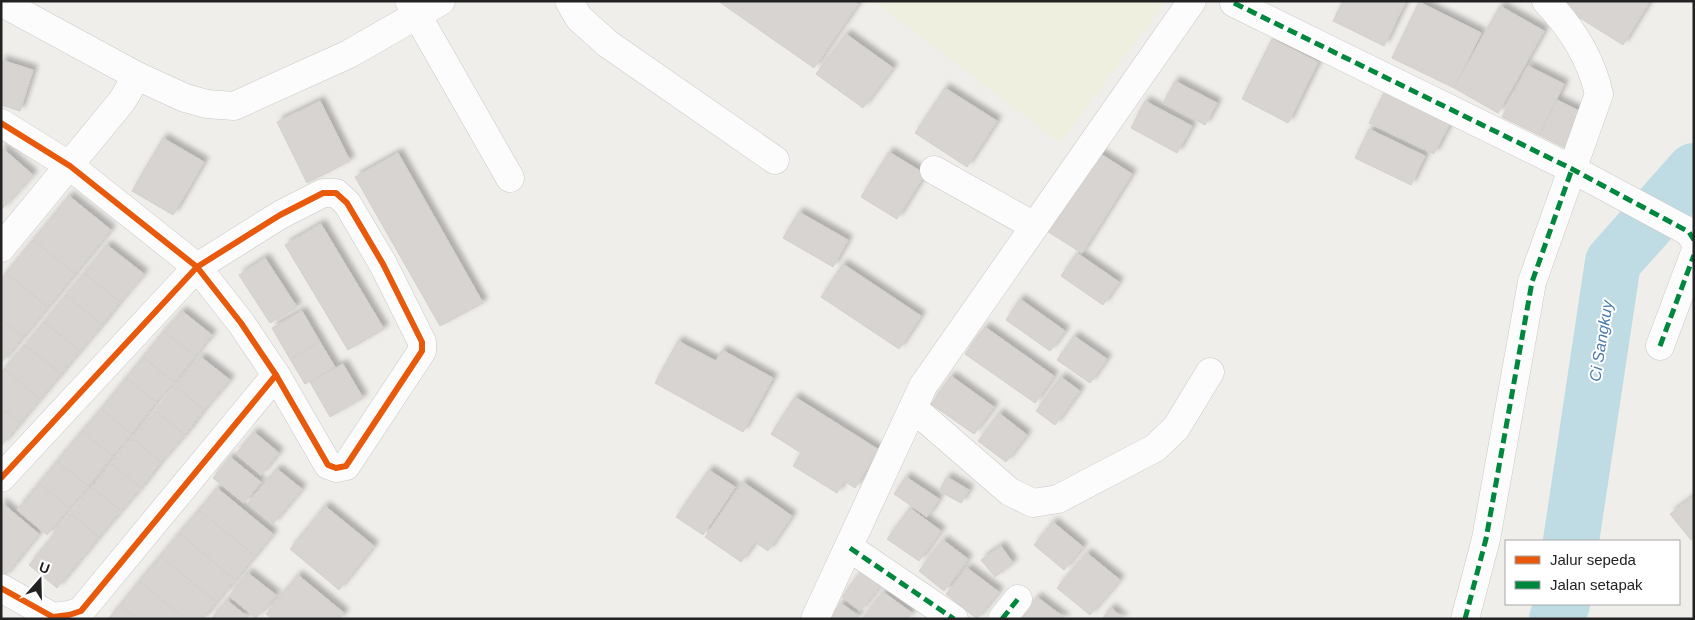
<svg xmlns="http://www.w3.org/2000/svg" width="1695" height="620" viewBox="0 0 1695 620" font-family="Helvetica,sans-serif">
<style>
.farmland{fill:#efefdf}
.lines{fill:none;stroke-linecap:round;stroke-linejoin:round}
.river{stroke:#bfdbe3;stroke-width:56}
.building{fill:#d7d4d2;stroke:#d3d0cc;filter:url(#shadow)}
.street-casing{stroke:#c9c8c7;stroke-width:29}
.street{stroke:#fdfcfc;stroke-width:28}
.quiet{stroke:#00873e;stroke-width:5;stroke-dasharray:10 5;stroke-linecap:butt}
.cycleway-casing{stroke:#fff;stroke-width:9}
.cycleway{stroke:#e8590c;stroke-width:6}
.labels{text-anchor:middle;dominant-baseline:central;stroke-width:4;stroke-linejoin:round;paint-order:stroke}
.water-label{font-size:16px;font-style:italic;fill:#4a7aab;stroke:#fff}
</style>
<defs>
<filter id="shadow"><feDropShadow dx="4.5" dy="-4.5" stdDeviation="2.5" flood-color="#0004"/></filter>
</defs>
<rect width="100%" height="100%" fill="#f0eeeb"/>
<path class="farmland" d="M874,1H1166L1060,143Z"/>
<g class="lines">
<g class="river">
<path d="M1571,541L1613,262L1694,171"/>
<path d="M1557,619L1562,604"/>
</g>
</g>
<g class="building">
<path d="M718,1H854L858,4L814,68Z"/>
<path d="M1343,1H1406L1384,46L1333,21Z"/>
<path d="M1557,1H1650L1623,45L1556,3Z"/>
<path d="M1419,2L1481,33L1454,88L1392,58Z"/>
<path d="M1500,6L1544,31L1498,113L1454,88Z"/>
<path d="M846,34L893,68L863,108L816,74Z"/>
<path d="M1272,39L1318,62L1288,123L1242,99Z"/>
<path d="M1,60L33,70L20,111L1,105Z"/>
<path d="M1528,66L1564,84L1539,135L1502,117Z"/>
<path d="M1175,81L1217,103L1205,125L1163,103Z"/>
<path d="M945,88L997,121L967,167L915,133Z"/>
<path d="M1386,89L1451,121L1434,154L1369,123Z"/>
<path d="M1557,100L1587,115L1569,150L1539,135Z"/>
<path d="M320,101L350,161L307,183L277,122Z"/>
<path d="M1145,101L1192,126L1177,153L1131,128Z"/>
<path d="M1369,129L1425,156L1411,185L1355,158Z"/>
<path d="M163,138L204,162L173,215L132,191Z"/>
<path d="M1,147L33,175L1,210Z"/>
<path d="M1096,151L1132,174L1082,253L1045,230Z"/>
<path d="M889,152L925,174L897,219L861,197Z"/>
<path d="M398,153L483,303L440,326L355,177Z"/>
<path d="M69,196L111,230L75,274L33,240Z"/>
<path d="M799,212L848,240L833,267L783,238Z"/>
<path d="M321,224L384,329L348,350L285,245Z"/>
<path d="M33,240L75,274L48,307L6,273Z"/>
<path d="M107,245L144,274L120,302L84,273Z"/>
<path d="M1077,253L1119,282L1103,305L1061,276Z"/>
<path d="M265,258L297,307L270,323L239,275Z"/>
<path d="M843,264L921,316L899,349L821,297Z"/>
<path d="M6,273L48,307L23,337L1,319V279Z"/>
<path d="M84,273L120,302L102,325L66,295Z"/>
<path d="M66,295L102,325L80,351L44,322Z"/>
<path d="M1020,299L1065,331L1050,351L1006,320Z"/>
<path d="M182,311L212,335L195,356L164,331Z"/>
<path d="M302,311L320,342L290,359L272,328Z"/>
<path d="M1,319L23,337L1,363Z"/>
<path d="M44,322L80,351L61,374L25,345Z"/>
<path d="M985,327L1054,376L1035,403L965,354Z"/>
<path d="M164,331L195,356L174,382L143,357Z"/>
<path d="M1074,336L1107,359L1090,383L1057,360Z"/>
<path d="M678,341L716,361L722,350L773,378L743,432L655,383Z"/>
<path d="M320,342L335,367L305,384L290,359Z"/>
<path d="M25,345L61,374L40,399L4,369Z"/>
<path d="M143,357L174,382L156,402L126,378Z"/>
<path d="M201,357L230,380L204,410L176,387Z"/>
<path d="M343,364L363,398L330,417L310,382Z"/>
<path d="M4,369L40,399L20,423L1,408V373Z"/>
<path d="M951,376L994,407L974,434L931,404Z"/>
<path d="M1061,377L1080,391L1055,425L1036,411Z"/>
<path d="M126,378L156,402L131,434L101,409Z"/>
<path d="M176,387L204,410L185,435L156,411Z"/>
<path d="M795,397L879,450L855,488L844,481L837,493L793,466L801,453L771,434Z"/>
<path d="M1,408L20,423L1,446Z"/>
<path d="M101,409L131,434L112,456L82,431Z"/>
<path d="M156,411L185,435L161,462L133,439Z"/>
<path d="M999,413L1027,435L1006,462L978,441Z"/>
<path d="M82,431L112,456L88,486L57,461Z"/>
<path d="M254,432L279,453L261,475L236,454Z"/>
<path d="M133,439L161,462L141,488L112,464Z"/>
<path d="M230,457L261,482L244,503L213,478Z"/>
<path d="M57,461L88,486L69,508L39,483Z"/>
<path d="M112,464L141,488L121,511L92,488Z"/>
<path d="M277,469L302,489L273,524L248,503Z"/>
<path d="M709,470L735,487L703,535L676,517Z"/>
<path d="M906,477L939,499L927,517L894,494Z"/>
<path d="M947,477L969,490L961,503L939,491Z"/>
<path d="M743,482L792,516L768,551L755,542L741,562L705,537Z"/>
<path d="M39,483L69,508L47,535L17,510Z"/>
<path d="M92,488L121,511L99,537L71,514Z"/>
<path d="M217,488L273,534L255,556L199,510Z"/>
<path d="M1694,496V538L1691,540L1670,514Z"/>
<path d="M1,502L39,534L4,577L1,575Z"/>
<path d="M325,506L374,546L339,590L290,549Z"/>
<path d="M910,508L941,531L919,561L887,539Z"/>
<path d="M199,510L255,556L235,580L179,533Z"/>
<path d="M71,514L99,537L57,588L29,565Z"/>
<path d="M1053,522L1083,547L1064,570L1034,545Z"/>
<path d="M179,533L235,580L216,602L160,556Z"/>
<path d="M943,540L968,559L944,591L919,571Z"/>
<path d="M1001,546L1013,563L995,577L981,560Z"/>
<path d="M1087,553L1120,580L1090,615L1057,588Z"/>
<path d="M160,556L216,602L203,619H185L139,581Z"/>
<path d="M967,568L999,592L977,619L946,594Z"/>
<path d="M861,571L880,586L860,611L842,597Z"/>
<path d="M248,573L276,595L256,618L229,596Z"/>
<path d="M298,575L344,613L340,619H272L266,614Z"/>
<path d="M139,581L185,619H137L120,605Z"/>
<path d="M883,592L912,613L907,619H862Z"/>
<path d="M1037,597L1066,619H1020Z"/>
<path d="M227,600L250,619H211Z"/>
<path d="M841,603L859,616L857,619H828Z"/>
<path d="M120,605L137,619H108Z"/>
<path d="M1111,608L1124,619H1102Z"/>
</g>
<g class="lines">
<g class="street-casing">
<g id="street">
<path d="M409,1L510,178"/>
<path d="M569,1L579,18L608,44L775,160"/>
<path d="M1,2L137,76L185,98L207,104L234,106L349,54L441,1"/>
<path d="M1234,3L1572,169L1689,232L1694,240"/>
<path d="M1,123L70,166L197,267L280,215L323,193H336L347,203L383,264L422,342V351L346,466L336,468L328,465L276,375"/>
<path d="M934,170L1034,226"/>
<path d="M1,248L122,101L137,76"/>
<path d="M1660,346L1694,255"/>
<path d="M913,408L1010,492L1033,503L1058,499L1155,448L1176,428L1210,372"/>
<path d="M1,478L197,267L241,323L276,375L81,611L69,615L53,617L1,588"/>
<path d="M850,548L954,619"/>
<path d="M815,619L923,386L1192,1"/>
<path d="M1002,619L1018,599"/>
<path d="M1465,619L1486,539L1532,282L1599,94C1591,59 1571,27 1546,1"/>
</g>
</g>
<use href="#street" class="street"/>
<g class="quiet">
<path d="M1234,3L1572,169L1689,232L1694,240"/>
<path d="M1660,346L1694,255"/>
<path d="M850,548L954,619"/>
<path d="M1002,619L1018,599"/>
<path d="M1465,619L1486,539L1532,282L1572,169"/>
</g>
<g class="cycleway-casing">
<g id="cycleway">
<path d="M1,123L70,166L197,267L280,215L323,193H336L347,203L383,264L422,342V351L346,466L336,468L328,465L276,375"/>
<path d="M1,478L197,267L241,323L276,375L81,611L69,615L53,617L1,588"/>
</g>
</g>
<use href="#cycleway" class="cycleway"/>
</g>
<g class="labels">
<g class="water-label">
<text transform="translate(1601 341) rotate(-81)">Ci Sangkuy</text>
</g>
</g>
<rect width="1695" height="620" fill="none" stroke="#222222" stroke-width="5"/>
<rect x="1505" y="540" width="175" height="65" fill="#ffffff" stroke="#a7a7a7"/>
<rect x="1515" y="556" width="25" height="8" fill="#e8590c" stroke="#a7a7a7"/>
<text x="1550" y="565" font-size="15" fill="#222222">Jalur sepeda</text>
<rect x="1515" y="581" width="25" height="8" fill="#00873e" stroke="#a7a7a7"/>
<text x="1550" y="590" font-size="15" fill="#222222">Jalan setapak</text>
<g transform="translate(40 580) rotate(20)" stroke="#ffffff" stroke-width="4" paint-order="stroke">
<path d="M0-4L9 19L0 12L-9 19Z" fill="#222222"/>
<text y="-8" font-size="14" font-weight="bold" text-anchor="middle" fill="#222222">U</text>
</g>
</svg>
